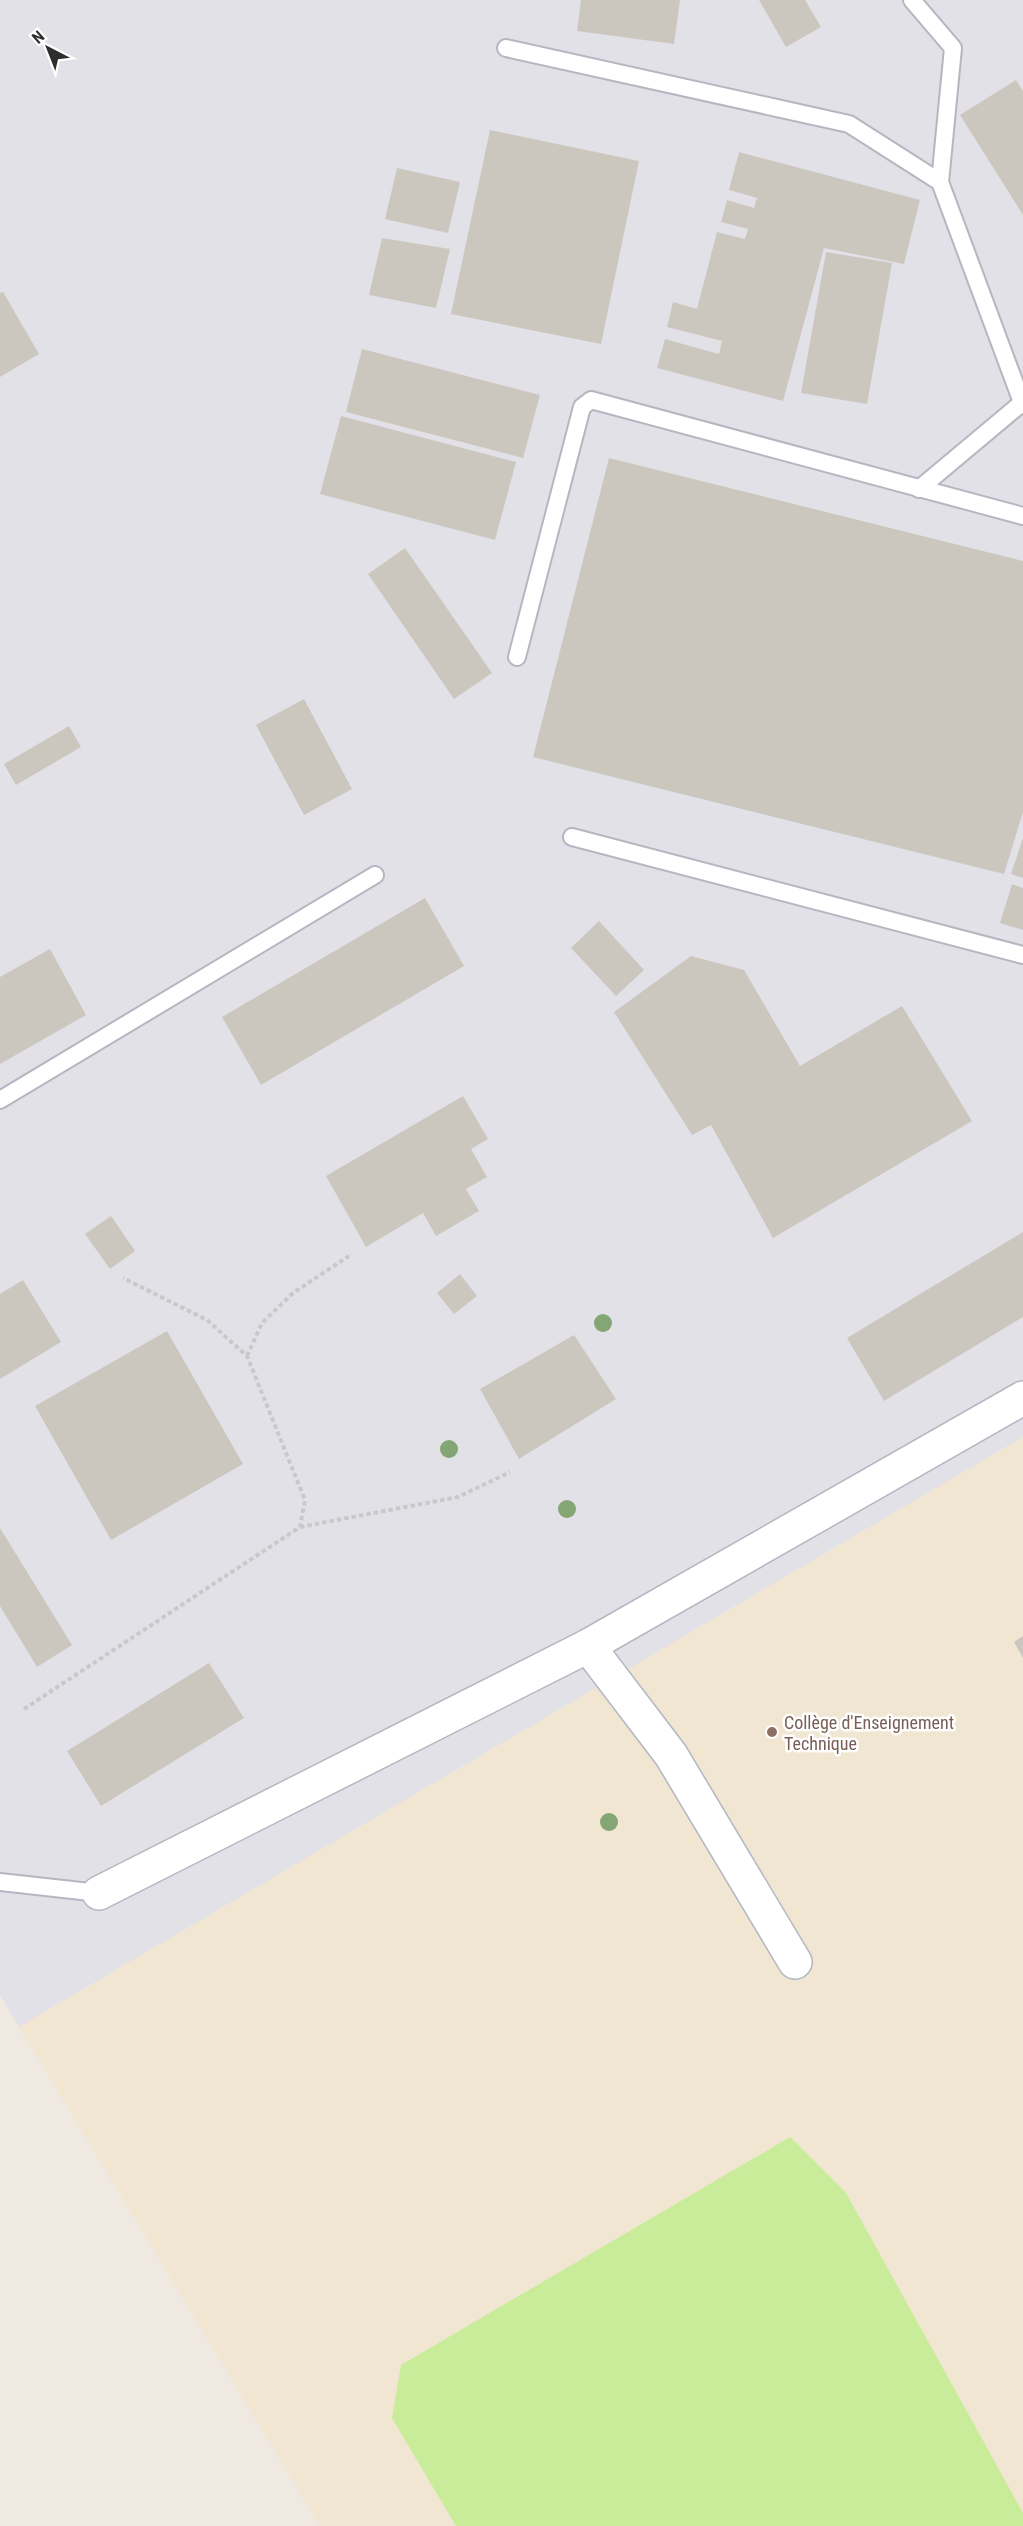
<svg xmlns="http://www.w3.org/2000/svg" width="1023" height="2526" viewBox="0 0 1023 2526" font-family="'Roboto Condensed',sans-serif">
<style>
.industrial{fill:#e3e1e8}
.education{fill:#f0e6d1}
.pitch{fill:#c9ec9a}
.building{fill:#cbc7bf}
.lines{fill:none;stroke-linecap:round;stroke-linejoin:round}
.lane-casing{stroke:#b4b7c1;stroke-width:20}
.street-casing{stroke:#b4b7c1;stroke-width:36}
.path{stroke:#c9c9c9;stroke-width:4;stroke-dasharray:4.5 3;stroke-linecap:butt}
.lane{stroke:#fff;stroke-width:16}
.street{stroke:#fff;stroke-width:33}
.tree{fill:#84a574}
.education-dot{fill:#8d6e63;stroke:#fff;stroke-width:2}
.labels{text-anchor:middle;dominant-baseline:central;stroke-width:5;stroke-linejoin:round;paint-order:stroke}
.education-label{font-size:18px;fill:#785e54;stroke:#fff;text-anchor:start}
</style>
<rect width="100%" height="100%" fill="#efe9e1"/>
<path class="industrial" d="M0,0H1023V1437L19,2027L0,1995Z"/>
<path class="education" d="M1023,1437V2526H320L19,2027Z"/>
<path class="pitch" d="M790,2137L846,2193L1023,2513V2526H456L392,2418L401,2365Z"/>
<g class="building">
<path d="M581,0H680L674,44L577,31Z"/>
<path d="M759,0H805L821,27L786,47Z"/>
<path d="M1016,80L1023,91V215L960,115Z"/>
<path d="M490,130L639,161L601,344L451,314Z"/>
<path d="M739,152L920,200L904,264L824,248L783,401L657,368L665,339L719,354L722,341L667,327L673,302L697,309L717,232L745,239L748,229L721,222L727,200L754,208L757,198L729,190Z"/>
<path d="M397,168L460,182L448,233L385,219Z"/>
<path d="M382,238L450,249L436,308L369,295Z"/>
<path d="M826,252L892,263L867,404L801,393Z"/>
<path d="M3,292L39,354L0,377V293Z"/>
<path d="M362,349L540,395L523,458L346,412Z"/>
<path d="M341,416L516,462L495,540L320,494Z"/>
<path d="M609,458L1023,561V812L1004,874L533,757Z"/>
<path d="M405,548L492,673L454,699L368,574Z"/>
<path d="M304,699L352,789L304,815L256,725Z"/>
<path d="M69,726L81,747L16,785L4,764Z"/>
<path d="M1023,838V878L1011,874Z"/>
<path d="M1012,884L1023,888V930L1000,923Z"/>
<path d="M425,898L464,966L261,1085L222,1017Z"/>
<path d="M599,921L644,970L616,996L571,948Z"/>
<path d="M50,949L86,1015L0,1064V977Z"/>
<path d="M691,956L744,970L800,1066L902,1006L972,1121L773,1238L711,1125L692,1135L614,1012Z"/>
<path d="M463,1096L488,1139L471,1149L487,1177L466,1189L479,1211L436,1236L423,1213L366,1247L326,1176Z"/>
<path d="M111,1216L135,1251L110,1269L85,1234Z"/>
<path d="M1023,1232V1317L884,1401L847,1338Z"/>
<path d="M460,1274L477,1296L454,1314L437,1293Z"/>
<path d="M23,1280L61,1342L0,1379V1294Z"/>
<path d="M167,1331L243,1464L111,1540L35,1406Z"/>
<path d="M574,1335L616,1399L519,1459L480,1389Z"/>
<path d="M0,1528L72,1645L37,1667L0,1606Z"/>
<path d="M1023,1636V1658L1014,1642Z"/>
<path d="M209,1663L244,1718L101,1806L67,1751Z"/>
</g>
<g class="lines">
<g class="lane-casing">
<g id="lane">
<path d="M912,0L953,48L940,182"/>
<path d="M506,48L849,124L940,182L1023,405"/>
<path d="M919,489L1023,402"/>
<path d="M517,657L582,407L591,400L1023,516"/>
<path d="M572,837L1023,955"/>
<path d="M0,1100L375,875"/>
<path d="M0,1882L99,1893"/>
</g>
</g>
<g class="street-casing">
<g id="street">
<path d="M588,1646L671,1755L795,1962"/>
<path d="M99,1893L588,1646L1023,1398"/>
</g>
</g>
<g class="path">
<path d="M247,1356L262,1323L293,1293L349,1256"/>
<path d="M300,1527L458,1497L510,1472"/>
<path d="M24,1709L300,1527L305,1500L247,1356L207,1320L123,1278"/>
</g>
<use href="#lane" class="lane"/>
<use href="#street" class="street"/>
</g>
<g class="tree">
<circle cx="603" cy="1323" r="9"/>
<circle cx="449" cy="1449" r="9"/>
<circle cx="567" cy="1509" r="9"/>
<circle cx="609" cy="1822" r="9"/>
</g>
<circle class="education-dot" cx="772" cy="1732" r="6"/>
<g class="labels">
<g class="education-label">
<text x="784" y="1722">Collège d'Enseignement<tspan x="784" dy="21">Technique</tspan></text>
</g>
</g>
<g transform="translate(48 48) rotate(318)" stroke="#ffffff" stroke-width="4.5" paint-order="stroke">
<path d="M0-4.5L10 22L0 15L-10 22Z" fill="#2e2e2e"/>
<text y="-9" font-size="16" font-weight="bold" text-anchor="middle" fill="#2e2e2e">N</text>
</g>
</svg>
